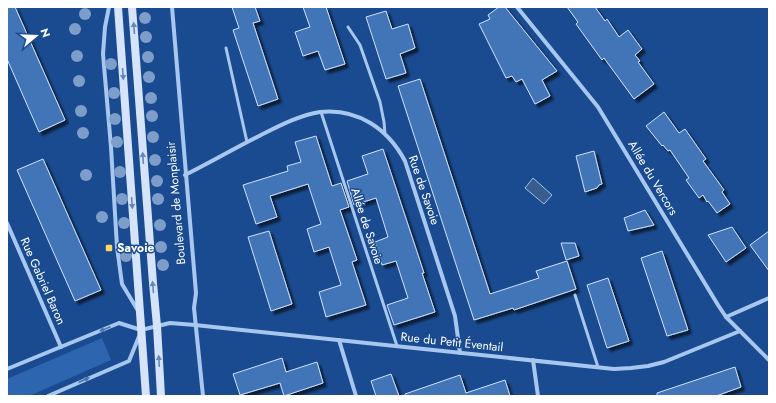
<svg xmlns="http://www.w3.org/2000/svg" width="776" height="403" viewBox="0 0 776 403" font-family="Jost,sans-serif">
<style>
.green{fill:#2d65ae}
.water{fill:#385c8e;stroke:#9bc1f1}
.building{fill:#4375b8;stroke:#cee1fa;filter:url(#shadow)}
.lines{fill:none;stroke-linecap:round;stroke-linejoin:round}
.service{stroke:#a8c7ef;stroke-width:3}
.minor{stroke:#a8c7ef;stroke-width:4}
.secondary{stroke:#d5e4fa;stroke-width:8}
.tree{fill:#7d9eca}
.oneway{fill:#6588ba}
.oneway2{fill:#4c76b1}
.poi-dot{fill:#ffd565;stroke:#1a4b90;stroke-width:1.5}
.labels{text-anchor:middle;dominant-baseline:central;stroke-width:3;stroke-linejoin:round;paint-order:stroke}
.street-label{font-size:12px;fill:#fff;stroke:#1a4b90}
.poi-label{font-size:12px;font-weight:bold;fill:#fff;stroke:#1a4b90;text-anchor:start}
</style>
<defs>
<filter id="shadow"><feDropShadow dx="3.5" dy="3.5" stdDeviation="1" flood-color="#0009"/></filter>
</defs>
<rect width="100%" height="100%" fill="#1a4b90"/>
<path class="green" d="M102,338L111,360L29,396H7V379Z"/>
<path class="water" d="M533,178L552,195L544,204L525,188Z"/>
<g class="building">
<path d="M7,7H15L65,120L39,132L7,59Z"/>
<path d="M232,7H255L260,21L253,23L278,99L258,106L233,30L239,28Z"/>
<path d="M303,7H326L345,64L325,70L318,51L303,56L295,32L310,27Z"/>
<path d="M499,7H505L557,71L542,80L550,96L535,104L522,79L516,82L512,76L506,78L479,24L490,19L488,15Z"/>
<path d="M567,7H595L605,21L607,19L619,37L628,30L642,49L635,55L640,61L638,62L654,84L634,99L604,58L602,60L576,24L578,22Z"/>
<path d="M386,11L392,29L408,24L415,48L400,54L406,73L386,79L366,17Z"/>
<path d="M420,79L490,294L539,278L536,271L567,261L576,289L514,310L513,308L474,320L398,86Z"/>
<path d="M664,112L679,133L685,129L706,159L703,161L724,190L722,192L730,204L717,213L708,201L707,202L703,195L699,198L686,180L689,178L670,150L668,151L663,145L662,146L646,126Z"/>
<path d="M316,136L332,186L341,183L349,207L340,210L357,260L352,262L366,305L326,317L319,292L341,285L329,247L314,252L307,229L321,224L308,184L270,196L277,217L256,224L243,185L288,171L287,166L301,162L295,142Z"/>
<path d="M383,149L424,273H422L435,312L394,325L387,305L408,298L396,261L382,265L378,254L375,242L388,237L376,198L354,205L347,181L368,174L362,156Z"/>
<path d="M594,151L602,184L599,185L597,188L585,192L576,156Z"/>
<path d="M43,159L101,290L75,301L17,170Z"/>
<path d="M645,210L654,225L628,231L624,218Z"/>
<path d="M732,227L746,248L726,262L708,235Z"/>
<path d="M269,231L292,304L271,311L248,237Z"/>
<path d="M769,231V271L750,245Z"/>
<path d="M561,243H575L579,256L566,260Z"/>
<path d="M662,251L688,330L667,336L641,258Z"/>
<path d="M608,278L629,341L607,348L587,285Z"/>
<path d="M282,358L286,372L317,362L323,383L284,396L280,383L240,395L233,374Z"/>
<path d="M735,367L741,387L716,396H657V393Z"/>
<path d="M391,374L399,396H376L371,381Z"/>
<path d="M460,375L466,393L505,380L510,396H405V394Z"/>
</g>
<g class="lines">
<g class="service">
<path d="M348,27L360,45L380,102L384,122L385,134"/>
<path d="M226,48L247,142"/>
<path d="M321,112L397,346"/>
<path d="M575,295L598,367"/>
</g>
<g class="minor">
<path d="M109,7L105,27L103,54L111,147L117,247L122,284L137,309"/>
<path d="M172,7L196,293L194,308L203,396"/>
<path d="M517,7L598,107L718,305L726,317L769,360"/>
<path d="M185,175C211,162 235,148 261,135C279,126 300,115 320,112C358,108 388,129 405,161L455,316L460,353"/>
<path d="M7,223L61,347"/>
<path d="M726,317L769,298"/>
<path d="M339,340L356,396"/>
<path d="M533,360L538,396"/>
<path d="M7,369L119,323L141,330L170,323L195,325L614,369L631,368L648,366L664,362L740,331"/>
<path d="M48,396L129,361L140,334"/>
</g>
<g class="secondary">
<path d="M118,7L146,396"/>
<path d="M132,7L153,283L157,326L161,396"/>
</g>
</g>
<g class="tree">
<circle cx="85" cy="14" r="6"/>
<circle cx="145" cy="18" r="6"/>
<circle cx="75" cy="29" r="6"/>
<circle cx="146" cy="37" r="6"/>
<circle cx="77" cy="56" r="6"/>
<circle cx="148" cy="57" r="6"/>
<circle cx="111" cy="64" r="6"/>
<circle cx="149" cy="77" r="6"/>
<circle cx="79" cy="81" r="6"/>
<circle cx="114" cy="93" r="6"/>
<circle cx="151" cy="98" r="6"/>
<circle cx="81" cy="111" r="6"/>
<circle cx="152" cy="116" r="6"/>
<circle cx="115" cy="119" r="6"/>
<circle cx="83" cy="133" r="6"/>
<circle cx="153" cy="137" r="6"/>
<circle cx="117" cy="142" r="6"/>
<circle cx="155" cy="160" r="6"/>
<circle cx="120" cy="172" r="6"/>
<circle cx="86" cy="175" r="6"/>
<circle cx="157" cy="181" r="6"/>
<circle cx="122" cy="199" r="6"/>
<circle cx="158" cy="199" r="6"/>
<circle cx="102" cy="217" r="6"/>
<circle cx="124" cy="223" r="6"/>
<circle cx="160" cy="225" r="6"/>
<circle cx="161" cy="247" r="6"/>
<circle cx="126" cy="256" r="6"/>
<circle cx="163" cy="265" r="6"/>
</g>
<defs><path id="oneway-solid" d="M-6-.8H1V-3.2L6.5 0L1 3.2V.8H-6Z"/></defs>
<g class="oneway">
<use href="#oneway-solid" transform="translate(134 28) rotate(-94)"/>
<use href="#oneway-solid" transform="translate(123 74) rotate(86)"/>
<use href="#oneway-solid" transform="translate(143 158) rotate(-94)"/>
<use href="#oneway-solid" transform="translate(132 203) rotate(86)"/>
<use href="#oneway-solid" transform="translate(153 287) rotate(-95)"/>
<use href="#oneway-solid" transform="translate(159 361) rotate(-93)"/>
</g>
<g class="oneway2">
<use href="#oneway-solid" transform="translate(105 329) rotate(158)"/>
<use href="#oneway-solid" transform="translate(84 380) rotate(-24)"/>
</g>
<rect class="poi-dot" x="105" y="244" width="8" height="8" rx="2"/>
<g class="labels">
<g class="street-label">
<text transform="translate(653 178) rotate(59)">Allée du Vercors</text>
<text transform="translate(424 190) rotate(71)">Rue de Savoie</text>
<text transform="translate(176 203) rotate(-95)">Boulevard de Monplaisir</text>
<text transform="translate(367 226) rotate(72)">Allée de Savoie</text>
<text transform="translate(43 281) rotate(66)">Rue Gabriel Baron</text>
<text transform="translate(452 342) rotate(6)">Rue du Petit Éventail</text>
</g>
<g class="poi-label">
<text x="117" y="248">Savoie</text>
</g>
</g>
<rect width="776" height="403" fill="none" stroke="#ffffff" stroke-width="16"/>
<g transform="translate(36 36) rotate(71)" stroke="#1a4b90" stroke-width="3" paint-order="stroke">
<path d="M0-3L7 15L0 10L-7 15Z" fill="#ffffff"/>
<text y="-6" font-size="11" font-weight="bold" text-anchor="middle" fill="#ffffff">N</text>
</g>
</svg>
